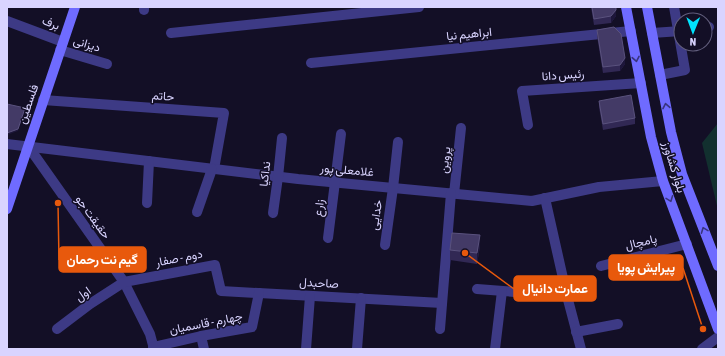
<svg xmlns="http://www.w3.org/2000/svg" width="725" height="356" viewBox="0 0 725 356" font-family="'Asap Condensed',Vazirmatn,sans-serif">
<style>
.green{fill:#12302f}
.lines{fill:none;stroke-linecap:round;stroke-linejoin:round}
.minor{stroke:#3d3a85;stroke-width:10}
.secondary{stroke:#6f6bff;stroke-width:10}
.wall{fill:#312854}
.shaded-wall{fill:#1d163a}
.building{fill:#433a66;stroke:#5a527e}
.oneway{stroke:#38347d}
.labels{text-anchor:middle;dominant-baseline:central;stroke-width:3;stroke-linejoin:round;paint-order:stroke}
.street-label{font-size:12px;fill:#d9d4ff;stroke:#130f26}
.leader{fill:none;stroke:#e8590c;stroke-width:1.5}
.callout-dot{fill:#e8590c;stroke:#130f26;stroke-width:1.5}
.callout{fill:#e8590c;stroke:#e8590c;stroke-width:1.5}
.callout-label{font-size:13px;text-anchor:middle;font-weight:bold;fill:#fff}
</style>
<rect width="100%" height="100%" fill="#130f26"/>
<path class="green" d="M718,123V210L702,143Z"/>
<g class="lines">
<g class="minor">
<path d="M144,7V10"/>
<path d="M7,21L63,42"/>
<path d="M705,28L709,27"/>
<path d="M171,33L419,7"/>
<path d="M652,33L681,31"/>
<path d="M60,50L107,64"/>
<path d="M311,63L631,31"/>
<path d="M660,75L685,70L674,7"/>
<path d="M43,100L224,113L214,169"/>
<path d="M528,125L522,91L641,83"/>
<path d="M7,144L298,179L532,201L599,187L663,181"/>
<path d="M28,146L124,282L150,334L154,349"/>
<path d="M454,194L461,128"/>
<path d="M545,198L567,296L581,349"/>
<path d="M147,203L149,161"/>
<path d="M197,212L212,169"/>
<path d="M273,213L278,177L282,138"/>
<path d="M328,238L341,134"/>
<path d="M385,245L393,188L398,142"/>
<path d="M601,266L687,244"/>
<path d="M477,289L567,296"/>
<path d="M57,329L90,304L124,282L215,265L221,291L442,303"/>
<path d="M440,329L451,193"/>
<path d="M576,332L618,324"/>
<path d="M201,336L204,349"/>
<path d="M153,347L201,336L252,327L259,293"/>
<path d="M306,349L310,296"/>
<path d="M357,349L361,298"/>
<path d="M495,349L502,291"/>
<path d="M702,349L718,337"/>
</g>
<g class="secondary">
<path d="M626,7L651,137L663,181L718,329"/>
<path d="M647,7L671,132L682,174L718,266"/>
<path d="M7,209L75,7"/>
</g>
</g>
<g class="wall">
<path d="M591,7H616V16L611,23L594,25Z"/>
<path d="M597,30L625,64L620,71L603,73L597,36Z"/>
<path d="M599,101L635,118V124L603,130L599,107Z"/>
<path d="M480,246L477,264L450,260V250Z"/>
</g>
<g class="shaded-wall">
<path d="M616,10V16L611,23V16Z"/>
<path d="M625,58V64L620,71V65Z"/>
<path d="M25,108V111L18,131L7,135V133Z"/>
<path d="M480,235V246L477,264V253Z"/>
</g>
<g class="building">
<path d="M592,7H616V10L611,16L594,19Z"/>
<path d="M614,27L621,34L625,58L620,65L603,67L597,30Z"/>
<path d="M631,95L635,118L603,124L599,101Z"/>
<path d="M7,104L25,108L18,129L7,133Z"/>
<path d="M452,233L480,235L477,253L450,250Z"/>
</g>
<defs><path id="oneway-chevron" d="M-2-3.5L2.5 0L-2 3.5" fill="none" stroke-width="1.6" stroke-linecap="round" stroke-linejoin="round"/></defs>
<g class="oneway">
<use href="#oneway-chevron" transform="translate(636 59) rotate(79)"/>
<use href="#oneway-chevron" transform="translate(666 106) rotate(-101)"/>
<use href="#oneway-chevron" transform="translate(670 199) rotate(69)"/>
<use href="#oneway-chevron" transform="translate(704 230) rotate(-111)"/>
</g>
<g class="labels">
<g class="street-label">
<text transform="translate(51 23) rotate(21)">برف</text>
<text transform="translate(469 34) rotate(-6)">ابراهیم نیا</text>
<text transform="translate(87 44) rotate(17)">دیزانی</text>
<text transform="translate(563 75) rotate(-4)">رئیس دانا</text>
<text transform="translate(163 96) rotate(4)">حاتم</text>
<text transform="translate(28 104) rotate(-71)">فلسطین</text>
<text transform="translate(445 160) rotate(-84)">پروین</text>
<text transform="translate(674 167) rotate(73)">بلوار کشاورز</text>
<text transform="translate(347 170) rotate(5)">غلامعلی پور</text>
<text transform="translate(265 174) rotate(-83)">نداکیا</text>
<text transform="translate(319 208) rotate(-83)">زارع</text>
<text transform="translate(376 215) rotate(-81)">خدایی</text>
<text transform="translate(93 217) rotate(54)">حقیقت جو</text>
<text transform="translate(641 242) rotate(-14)">پامچال</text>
<text transform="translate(179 258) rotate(-11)">دوم - صفار</text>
<text transform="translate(319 283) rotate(3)">صاحبدل</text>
<text transform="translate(83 294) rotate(-35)">اول</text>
<text transform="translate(206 323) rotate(-11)">چهارم - قاسمیان</text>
</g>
</g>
<path class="leader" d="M58 203L59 260M703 329L683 268M465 253L514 289"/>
<g class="callout-dot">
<circle cx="58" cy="203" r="4"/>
<circle cx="703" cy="329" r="4"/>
<circle cx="465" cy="253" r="4"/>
</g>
<g class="callout">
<rect x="59" y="247" width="87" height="25" rx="4"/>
<rect x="609" y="255" width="74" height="25" rx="4"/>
<rect x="514" y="276" width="82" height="25" rx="4"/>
</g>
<g class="callout-label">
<text x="102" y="264">گیم نت رحمان</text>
<text x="646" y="272">پیرایش پویا</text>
<text x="555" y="293">عمارت دانیال</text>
</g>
<rect width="725" height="356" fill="none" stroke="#d9d4ff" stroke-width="16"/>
<g transform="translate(693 32) rotate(181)"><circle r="19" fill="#130f26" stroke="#625e7d"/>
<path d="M0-3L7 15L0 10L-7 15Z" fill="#00e5ff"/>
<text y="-6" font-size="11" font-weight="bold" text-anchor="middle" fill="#d9d4ff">N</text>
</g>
</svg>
